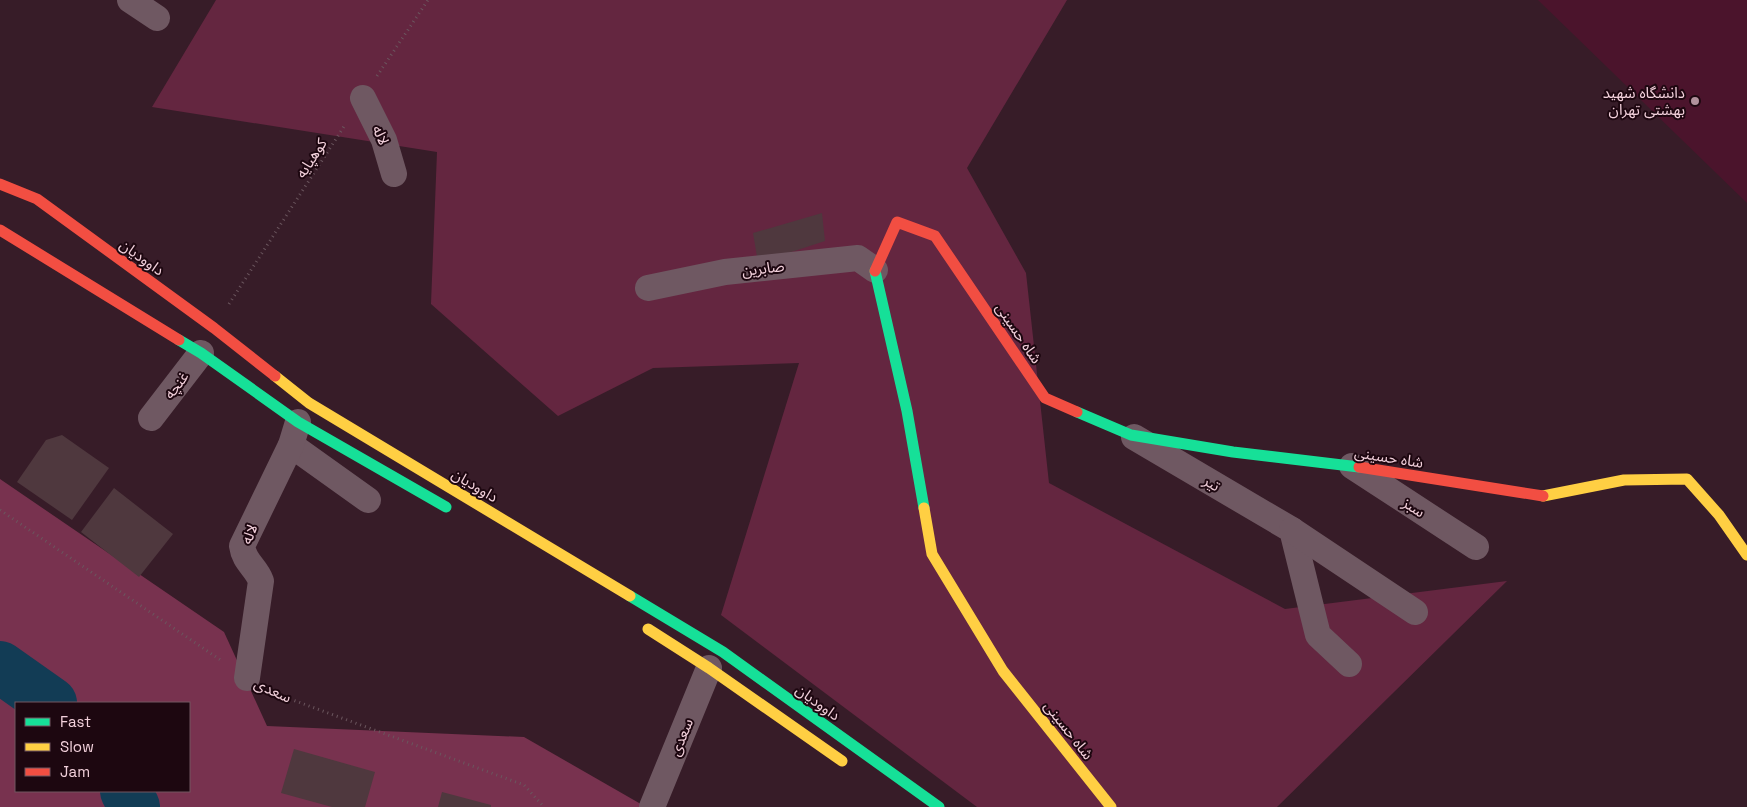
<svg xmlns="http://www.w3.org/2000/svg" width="1747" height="807" viewBox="0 0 1747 807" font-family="'Space Grotesk','Noto Sans Arabic',sans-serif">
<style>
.built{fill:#4b142c}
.green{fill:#642640}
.forest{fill:#78324f;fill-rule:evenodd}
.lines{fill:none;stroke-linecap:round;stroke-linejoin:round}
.river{stroke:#123c55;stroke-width:52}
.building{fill:#4f383e}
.path{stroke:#6b565e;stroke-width:3;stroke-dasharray:1 4;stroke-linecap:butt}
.street{stroke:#6f5862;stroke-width:26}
.fast{stroke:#16e098;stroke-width:11}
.slow{stroke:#ffcf43;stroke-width:11}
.jam{stroke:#f24e42;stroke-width:11}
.poi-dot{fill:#b1919c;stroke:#1d0710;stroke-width:2}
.labels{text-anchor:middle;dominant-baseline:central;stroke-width:4;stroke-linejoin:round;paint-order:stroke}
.poi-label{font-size:15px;fill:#f2d0db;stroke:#1d0710;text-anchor:end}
.street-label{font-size:15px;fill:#f2d0db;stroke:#1d0710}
</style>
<rect width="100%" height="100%" fill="#371c28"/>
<path class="built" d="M1538,0H1747V203Z"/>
<path class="green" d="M216,0H1067L967,168L1026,273L1049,483L1285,609L1507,581L1277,807H977L721,615L799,363L653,368L558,416L431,304L437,152L152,107Z"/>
<path class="forest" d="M0,479L224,632L267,726L524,737L646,807H0ZM16,703H189V791H16Z"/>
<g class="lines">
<g class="river">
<path d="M0,667L51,703"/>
<path d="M126,791L134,807"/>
</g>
</g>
<g class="building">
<path d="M822,213L825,241L758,263L753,233Z"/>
<path d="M62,435L109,468L72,520L17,482L46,440Z"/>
<path d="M114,488L173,534L139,577L81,532Z"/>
<path d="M294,749L375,772L365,807H332L281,793Z"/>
<path d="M442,792L491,805V807H438Z"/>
</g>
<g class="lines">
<g class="path">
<path d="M377,76L428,0"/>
<path d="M229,304L345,125"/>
<path d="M0,510L222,661"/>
<path d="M271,692L524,785L544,807"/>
</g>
<g class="street">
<path d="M130,0L157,18"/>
<path d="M363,98L384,140L394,174"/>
<path d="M648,288L725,272L858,258L875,270"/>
<path d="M151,418L201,353"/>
<path d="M1134,437L1292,530L1318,635L1349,664"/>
<path d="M291,445L368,500"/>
<path d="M1352,466L1476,547"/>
<path d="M1292,530L1415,612"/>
<path d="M247,678L261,581C256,567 244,562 242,546L291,445L298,422"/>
<path d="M652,807L709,668"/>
</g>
<g class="fast">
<path d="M875,271L907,411L924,508"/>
<path d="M179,340L201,353L298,422L446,507"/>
<path d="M1077,412L1131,435L1233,452L1359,467"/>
<path d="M630,596L723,652L939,807"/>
</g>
<g class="slow">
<path d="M275,376L309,403L630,596"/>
<path d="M1543,496L1624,480L1687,479L1719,515L1747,555"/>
<path d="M924,508L932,554L1003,671L1111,807"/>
<path d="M648,629L709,668L842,761"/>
</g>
<g class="jam">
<path d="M0,184L37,199L214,328L275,376"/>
<path d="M0,230L179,340"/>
<path d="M875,271L897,222L935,236L1045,398L1077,412"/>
<path d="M1359,467L1543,496"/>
</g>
</g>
<circle class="poi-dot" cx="1695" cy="101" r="5"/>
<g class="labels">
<g class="poi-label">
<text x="1685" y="92">دانشگاه شهید<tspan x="1685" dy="17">بهشتی تهران</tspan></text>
</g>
<g class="street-label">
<text transform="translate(381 135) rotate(66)">لاله</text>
<text transform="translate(311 158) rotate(-57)">کوهپایه</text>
<text transform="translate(142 257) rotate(36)">داوودیان</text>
<text transform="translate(763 268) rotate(-7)">صابرین</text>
<text transform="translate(1019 333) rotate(56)">شاه حسینی</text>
<text transform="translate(176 385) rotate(-53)">غنچه</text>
<text transform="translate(1389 457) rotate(9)">شاه حسینی</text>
<text transform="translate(1212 483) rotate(31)">تیر</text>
<text transform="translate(475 485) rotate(31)">داوودیان</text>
<text transform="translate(1414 507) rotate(33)">سبز</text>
<text transform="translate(249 534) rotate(-69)">لاله</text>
<text transform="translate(273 690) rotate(24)">سعدی</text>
<text transform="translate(818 702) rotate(36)">داوودیان</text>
<text transform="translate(1069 730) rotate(52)">شاه حسینی</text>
<text transform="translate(681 737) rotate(-68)">سعدی</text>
</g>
</g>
<rect x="15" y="702" width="175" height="90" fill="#1d0710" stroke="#725761"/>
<rect x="25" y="718" width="25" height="8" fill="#16e098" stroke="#725761"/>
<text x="60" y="727" font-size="15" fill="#f2d0db">Fast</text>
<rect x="25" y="743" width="25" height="8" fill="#ffcf43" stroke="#725761"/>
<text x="60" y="752" font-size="15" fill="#f2d0db">Slow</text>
<rect x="25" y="768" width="25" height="8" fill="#f24e42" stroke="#725761"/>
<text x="60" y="777" font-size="15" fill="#f2d0db">Jam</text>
</svg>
